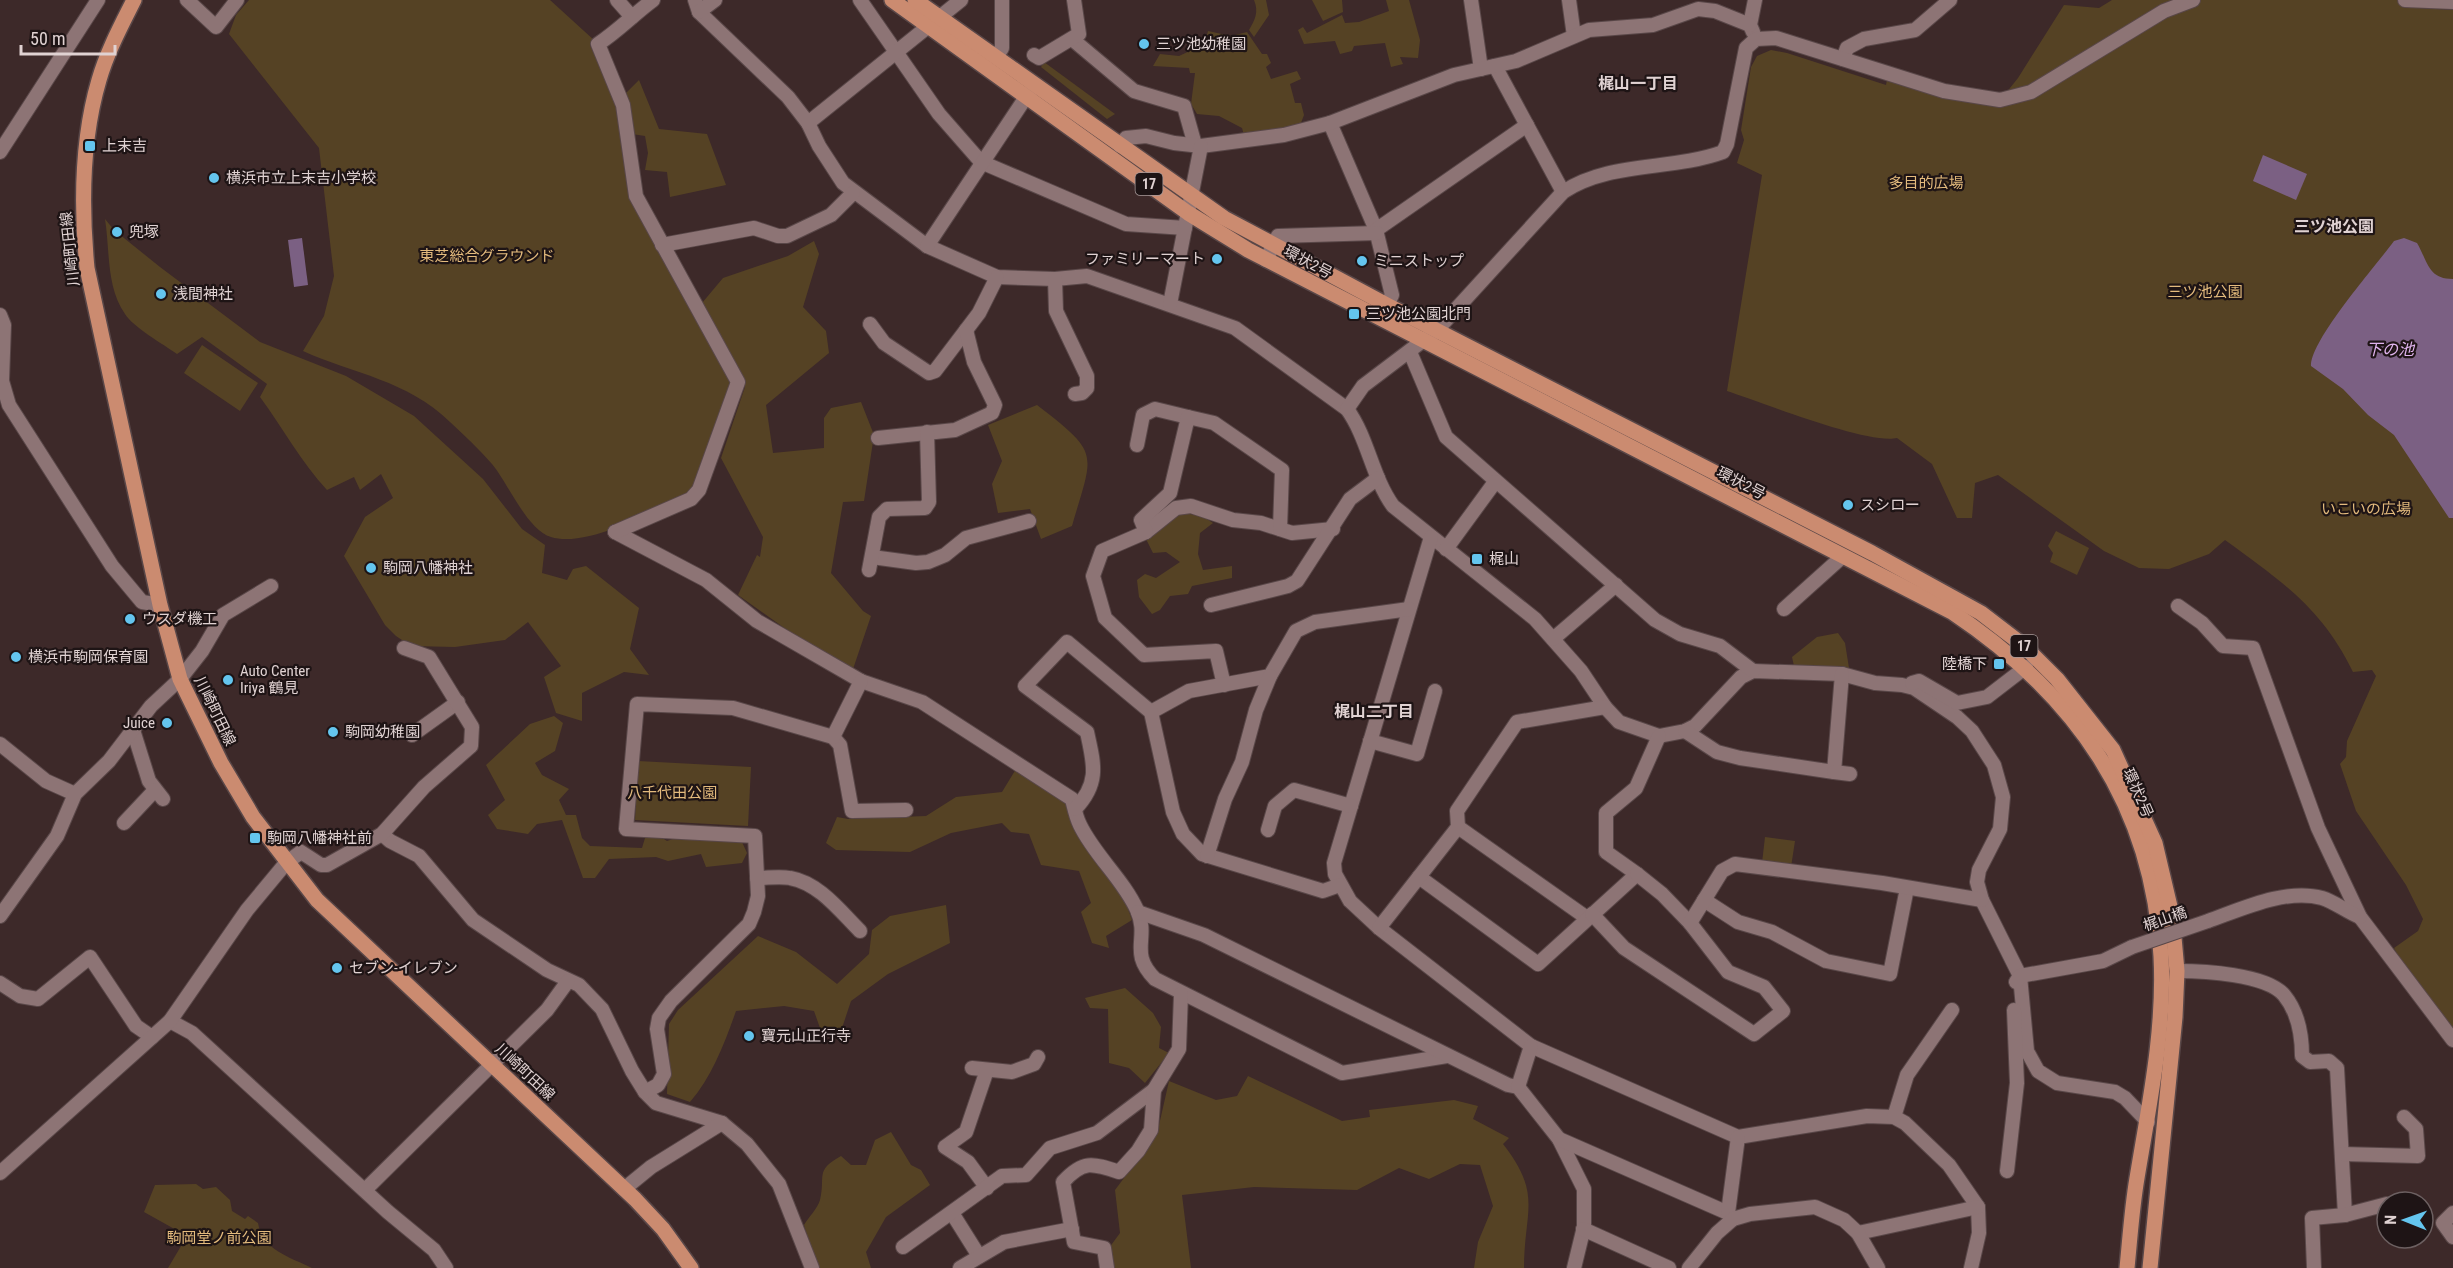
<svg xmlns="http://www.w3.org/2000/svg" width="2453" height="1268" viewBox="0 0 2453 1268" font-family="'Roboto Condensed','Noto Sans JP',sans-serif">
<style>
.green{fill:#554224}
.water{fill:#7b6083}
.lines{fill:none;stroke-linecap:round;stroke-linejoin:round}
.minor-casing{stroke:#594748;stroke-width:16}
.major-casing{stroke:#594748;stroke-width:18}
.minor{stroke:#8d7475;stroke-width:14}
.major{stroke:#cb8b70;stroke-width:15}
.minor-bridge-casing{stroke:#594748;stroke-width:16;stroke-linecap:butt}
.minor-bridge{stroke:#8d7475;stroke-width:14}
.poi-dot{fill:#64c5ee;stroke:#1e1415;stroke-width:2}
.labels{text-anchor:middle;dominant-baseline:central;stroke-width:4.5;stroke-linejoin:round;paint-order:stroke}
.shield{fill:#1e1415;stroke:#a69999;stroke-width:1.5}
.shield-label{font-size:14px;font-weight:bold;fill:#e0d2d2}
.poi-label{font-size:15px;fill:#e0d2d2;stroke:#1e1415;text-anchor:start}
.park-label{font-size:15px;fill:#e4bb7d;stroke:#1e1415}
.street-label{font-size:15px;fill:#e0d2d2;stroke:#1e1415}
.neighbourhood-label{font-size:16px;font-weight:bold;fill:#e0d2d2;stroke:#1e1415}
.water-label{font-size:16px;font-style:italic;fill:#dfb3ed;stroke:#1e1415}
</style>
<rect width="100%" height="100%" fill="#3d2929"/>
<g class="green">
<path d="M249,0H550L595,41L590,45L619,110L630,198L735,385L693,492L681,501C649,513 585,548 551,537C527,530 508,483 492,464C479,449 464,435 450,422C407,380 354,374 303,351L324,316L334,276L319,148L229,34L236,15Z"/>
<path d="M1254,0H1266L1269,15L1254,37L1249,30C1255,20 1259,12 1254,0Z"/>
<path d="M1312,0H1342L1343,12L1323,21Z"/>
<path d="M1386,0H1409L1420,40L1418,58L1400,57L1403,64L1391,67L1385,43L1354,46L1352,51L1340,54L1335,41L1304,44L1298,30L1303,27L1307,33L1342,15L1345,23L1359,22L1389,11Z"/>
<path d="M2112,0H2403L2401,7L2453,10V1032L2406,971L2394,948L2418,931L2423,919L2406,885L2356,811L2340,764L2346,757L2347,741L2376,676L2372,670L2353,672C2322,608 2281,581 2225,540L2209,554L2169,569L2139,568L2104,551L1998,475L1975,483L1972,518H1957L1932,464L1897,438C1868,445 1761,402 1727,391L1762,175L1737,163L1744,140L1741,130L1751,67L1757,56L1771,50L1787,53L1886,85L1887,80L1945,96L1998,103L2018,78L2064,5L2099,8Z"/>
<path d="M1208,31L1231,36L1247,32L1262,54H1267L1271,63L1266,67L1271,79L1297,71L1301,79L1290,84L1295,103H1301L1304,115L1299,128L1244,135L1242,128L1219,116L1197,114L1191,104L1195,73H1190L1189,68L1153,66L1160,54L1179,56L1194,49L1203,50Z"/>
<path d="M1044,62L1115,114L1107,119L1041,67Z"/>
<path d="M639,80L659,129L707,134L726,185L670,197L667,172L645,170L648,153L645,136L632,134L626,93Z"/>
<path d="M105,219L114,230L160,267L260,342L346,376L414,416L483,479L522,529L545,545L542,573L567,580L573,569L586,566L639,608L630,649L649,675L624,672L582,693V721L556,713L544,677L561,666L528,622L505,640L455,647L411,646L396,636L385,625L344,556L365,517L393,498L381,474L360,490L354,477L327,490C301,462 283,428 260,397L267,384L202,337L177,354C163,344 133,327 125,314C106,287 110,250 105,219Z"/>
<path d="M814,241L819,254L803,307L826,331L829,353L766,405L773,453L824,448V418L831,408L861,402L874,435L864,501L843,502L831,573L863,611L871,616L853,669L804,642L738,595L757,555L760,557L763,537L721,458L745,387L702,303L723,278L788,256Z"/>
<path d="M202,345L258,383L240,411L184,373Z"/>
<path d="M1037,405C1102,455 1093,452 1072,526L1041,539L1030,509L998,513L992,484L1002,461L988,425Z"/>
<path d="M1185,513L1204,517L1213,523L1200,533L1198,554L1203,570L1232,566V578L1192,586L1188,594L1170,596L1160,610L1152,614L1139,597L1137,580L1145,574L1156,578L1180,562L1166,552L1153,553L1146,539L1171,516Z"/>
<path d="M2056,531L2089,548L2077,575L2050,562L2053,553L2048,546Z"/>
<path d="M1838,633L1845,643L1849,668L1794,666L1792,657L1817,637Z"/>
<path d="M554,716L563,723L555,751L535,763L542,775L569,789L559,800L566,815H576L582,838L590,846L642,848L645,838L656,834L667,841L673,839L742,842L747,853L742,863L706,867L701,854L668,861L656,857L609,859L595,878H583L562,820L537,824L528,834L497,829L488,815L505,800L486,765L530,724Z"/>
<path d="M638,761L751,767L748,826L635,820Z"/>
<path d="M1016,769L1065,799L1124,898L1132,920L1106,936L1109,948L1092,943L1081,912L1091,903L1079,871L1041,865L1029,834L1011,832L1002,823L951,833L910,852L836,850L826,843L837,817L848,819L926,816L956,797L1002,792Z"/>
<path d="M1765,837L1795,841L1791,867L1762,863Z"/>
<path d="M946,905L950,943L888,974L851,1001L839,1037L820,1028L814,1011L784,1006L736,1011C725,1042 712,1077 690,1102L667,1094L669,1024L678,1010L758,936L796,952L837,984L869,954L872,930L890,916Z"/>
<path d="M1125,988L1153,1013L1161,1027L1159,1048L1169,1053L1145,1083L1129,1068L1109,1063L1108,1009L1090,1008L1085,998Z"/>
<path d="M1248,1076L1342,1121L1370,1117L1369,1110L1454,1100L1478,1106L1473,1119L1509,1138L1503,1144C1543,1195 1524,1211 1524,1268H1474L1478,1242L1493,1206L1480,1165L1460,1164L1429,1179L1399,1168L1357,1190L1254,1187L1182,1195L1191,1268H1112L1109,1248L1120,1233L1115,1190L1157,1134L1169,1081L1216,1100L1237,1096Z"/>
<path d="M891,1132L911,1165L921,1170L930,1185L886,1217L866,1252L871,1268H817L804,1225C808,1218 818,1208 820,1200C826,1176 814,1171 841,1156L851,1165H866L875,1140Z"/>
<path d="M196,1184L203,1189L216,1187L230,1200L232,1211L245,1219L248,1216L258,1223C262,1250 290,1257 312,1268H168L187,1236L144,1212L155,1185Z"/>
</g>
<g class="water">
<path d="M2263,155L2307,174L2296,200L2253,181Z"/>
<path d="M302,238L308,285L294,287L288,240Z"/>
<path d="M2404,238L2417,243C2428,262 2428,279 2453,279V518H2449L2394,435L2368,415L2343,389L2311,366C2311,339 2375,267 2394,241Z"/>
</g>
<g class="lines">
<g class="minor-casing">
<g id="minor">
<path d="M187,0L216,27L237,0"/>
<path d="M617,0L632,17"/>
<path d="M695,0L699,12L788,97L808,123L819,146L843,183L927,246L997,277L1055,279L1087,276L1235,328L1347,409C1368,438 1372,477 1393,506L1535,619L1581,671L1605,707L1619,722L1659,736L1685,731L1695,726L1741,677L1753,671L1842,674L1875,683L1902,685L1914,688L1957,717L1972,731L1994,765L2003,797L2000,829L1979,870L1977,882L1982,900L2020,976L2027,1051L2038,1071L2057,1083L2115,1092L2125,1098L2148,1122"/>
<path d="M860,0L939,114L981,162L1126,224L1185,228"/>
<path d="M1471,0L1481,69"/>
<path d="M1569,0L1574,36"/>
<path d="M2405,0L2453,2"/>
<path d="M699,12L715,0"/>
<path d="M1753,32L1750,25L1755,0"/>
<path d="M1072,39L1134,91L1184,106L1195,145"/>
<path d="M1034,55L1039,58L1079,34L1074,0"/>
<path d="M996,57L1002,48V0"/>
<path d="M1843,59L1847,48L1864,39L1915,30L1950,0"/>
<path d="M1495,66L1563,192"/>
<path d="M808,123L961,0"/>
<path d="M1330,123L1376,230L1392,295L1387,305"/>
<path d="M1120,146L1126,138L1146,136L1174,143L1201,146L1284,135L1330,123L1454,75L1516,61L1589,30L1653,25L1698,9L1715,11L1750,25"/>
<path d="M0,152L98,0"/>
<path d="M1376,230L1527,125"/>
<path d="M662,245L754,228L778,236H787L831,215L853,193"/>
<path d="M927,246L1032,88"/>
<path d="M1266,260L1278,236L1377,233"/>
<path d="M1055,279L1056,311L1087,376V388L1082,393L1075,394"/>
<path d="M1170,304L1201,146"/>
<path d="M0,315L4,325L2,381L9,405L112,566L142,602L160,605"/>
<path d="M870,324L884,343L929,373L935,371L979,313L997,277"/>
<path d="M1410,352L1446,437L1655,620L1680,634L1720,646L1753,671"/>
<path d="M1347,409L1363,386L1437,330L1563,192C1610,161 1671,171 1723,152L1727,144L1746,48L1756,39L1776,38L1944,91L2000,100L2031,92L2164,11L2193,0"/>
<path d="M878,438L955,430L992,413L995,405L974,362L966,330"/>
<path d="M1137,445L1143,415L1155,409L1188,417"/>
<path d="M615,532L706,580L757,621L861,681L922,702L1072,799C1074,807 1076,817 1080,825C1095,856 1123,879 1137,910C1150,939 1128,952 1155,979L1342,1073L1447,1056"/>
<path d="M615,532L691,499L699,490L738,382L636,196L623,105L598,44C618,31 634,14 653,0"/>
<path d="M1146,532L1176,508L1191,506L1233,520L1261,523L1292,533L1333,529"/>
<path d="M1431,537L1334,863L1335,874L1350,901L1379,928L1531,1046L1738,1137L1867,1116L1894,1117L1905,1123L1949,1165L1978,1207L1979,1233L1971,1268"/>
<path d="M1446,549L1495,482"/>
<path d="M872,557L916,563L928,562L945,555L966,538L1029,521"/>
<path d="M869,570L879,517L887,509L925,508L929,502L927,432"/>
<path d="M1211,605L1288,586L1297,581L1350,499L1378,478"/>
<path d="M2178,606L2202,623L2223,646L2253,648L2318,828L2360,917L2453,1040"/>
<path d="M1784,609L1843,556"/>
<path d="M1553,639L1616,585"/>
<path d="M1912,683L1919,681L1957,703L1987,697L2026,667"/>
<path d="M1224,685L1216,651L1144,655L1105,618L1093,576L1102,551L1146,532L1141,520L1170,493L1188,417L1214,423L1282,470L1280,529"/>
<path d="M1151,712L1189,691L1270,676L1296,631L1315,622L1409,609"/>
<path d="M133,730L149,781L163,799"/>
<path d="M1685,731L1717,752L1740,758L1834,772L1842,674"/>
<path d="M412,735L458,702"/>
<path d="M833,737L840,745L852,811L906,810"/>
<path d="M1370,741L1417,754L1435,691"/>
<path d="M0,744L46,781L75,794"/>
<path d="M1834,772L1850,774"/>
<path d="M1075,809C1100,783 1094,764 1087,732L1025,686L1067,642L1151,712L1173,812L1183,834L1202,854L1323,891L1340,885"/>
<path d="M124,823L155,790"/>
<path d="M1458,827L1587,918"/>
<path d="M1268,830L1275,806L1294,790L1351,806"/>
<path d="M382,834L390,841L419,856L473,920L547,970L579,985L602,1009L632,1071L645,1092L656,1103L722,1123L747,1144L779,1184L812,1268"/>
<path d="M1207,856L1225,799L1242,762L1256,710L1270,676"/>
<path d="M1419,877L1538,964L1637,874L1606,852V813L1636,788L1659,736"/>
<path d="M757,878C768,878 780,876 790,878C819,883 840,911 860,931"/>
<path d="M1704,900L1738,922L1772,932L1826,961L1890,974L1907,888"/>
<path d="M1138,912L1204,935L1508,1085L1518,1087L1559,1139L1584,1189V1227L1574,1268"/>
<path d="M1592,914L1624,948L1754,1034L1783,1011L1764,987L1728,972L1690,923L1662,894L1637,874"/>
<path d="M0,916L57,836L75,794L109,761L151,706L180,679L202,651L223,615L271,586"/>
<path d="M2208,921C2242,909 2286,888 2322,898C2335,902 2347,912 2360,917"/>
<path d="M1690,923L1722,871L1735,864L1882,883L1982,900"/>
<path d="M1379,928L1458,827L1457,811L1517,722L1605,707"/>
<path d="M2177,971C2203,971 2266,974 2284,995C2298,1012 2302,1035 2302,1056L2310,1062L2329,1061L2337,1068L2345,1215"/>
<path d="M2016,982L2020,976L2103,961L2132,947"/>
<path d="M0,983L20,996L38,999L90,957L136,1026L152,1037"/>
<path d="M170,1021L192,1033L388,1212L434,1250L446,1268"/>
<path d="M972,1068L1012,1072L1034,1064L1038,1057"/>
<path d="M1518,1087L1531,1046"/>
<path d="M645,1092L658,1085L664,1074L657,1029L659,1018L671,1001L749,924L754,912L758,896L755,836L626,829L637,704L733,708L833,737L861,681"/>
<path d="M1894,1117L1907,1075L1952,1010"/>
<path d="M1559,1139L1728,1213L1733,1219"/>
<path d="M2342,1154L2418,1156L2416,1129L2404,1117"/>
<path d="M2007,1171L2017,1083L2014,1010"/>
<path d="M0,1173L170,1021L247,910L286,863L301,852L321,865H327L382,834L424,787L471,746L472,727L429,657L404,648"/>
<path d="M987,1188L968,1162L945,1147L966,1132L987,1070"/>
<path d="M624,1189L651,1167L722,1123"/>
<path d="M365,1190L547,1010L568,981"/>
<path d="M952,1213L979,1256"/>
<path d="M1728,1213L1738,1137"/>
<path d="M2453,1213L2443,1223L2453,1237"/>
<path d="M1583,1229L1669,1268"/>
<path d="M1858,1233L1978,1207"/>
<path d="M903,1247L1002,1176L1026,1175L1050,1148L1097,1133L1154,1090"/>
<path d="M960,1268L1004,1242L1072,1229"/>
<path d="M1107,1268L1104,1248L1074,1242L1063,1182C1083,1160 1092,1163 1119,1172L1138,1151L1151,1130L1154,1090L1179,1049L1181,994"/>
<path d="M1689,1268L1717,1233L1733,1219L1750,1214L1815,1207L1844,1220L1858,1233L1878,1268"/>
<path d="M2314,1268L2312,1218L2345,1215L2387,1204"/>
</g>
</g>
<g class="major-casing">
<g id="major">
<path d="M134,0C121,26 107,52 99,80C81,141 81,206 87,268L160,605L180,679L221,763L253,817L317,900L635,1199L663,1229L691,1268"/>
<path d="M892,0L1188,213L1248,250L1952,612C2076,695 2153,804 2161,956C2165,1030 2149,1105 2137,1178C2132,1207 2130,1238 2127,1268"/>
<path d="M915,0L1224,218L1387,305L1872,553L1981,613L2024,646L2057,679L2113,750L2155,843L2172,915L2177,971L2175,1017L2150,1268"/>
</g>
</g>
<use href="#minor" class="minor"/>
<use href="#major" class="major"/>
<g class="minor-bridge-casing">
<path id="minor-bridge" d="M2132,947L2208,921"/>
</g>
<use href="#minor-bridge" class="minor-bridge"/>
</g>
<g class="poi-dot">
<circle cx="1144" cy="44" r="6"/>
<rect x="84" y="140" width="12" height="12" rx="3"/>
<circle cx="214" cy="178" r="6"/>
<circle cx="117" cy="232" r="6"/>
<circle cx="1217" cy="259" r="6"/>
<circle cx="1362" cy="261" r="6"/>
<circle cx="161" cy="294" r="6"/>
<rect x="1348" y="308" width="12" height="12" rx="3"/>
<circle cx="1848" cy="505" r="6"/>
<rect x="1471" y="553" width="12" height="12" rx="3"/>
<circle cx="371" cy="568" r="6"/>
<circle cx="130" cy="619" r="6"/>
<circle cx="16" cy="657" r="6"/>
<rect x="1993" y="658" width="12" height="12" rx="3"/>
<circle cx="228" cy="680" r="6"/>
<circle cx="167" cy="723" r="6"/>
<circle cx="333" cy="732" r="6"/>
<rect x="249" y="832" width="12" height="12" rx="3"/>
<circle cx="337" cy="968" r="6"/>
<circle cx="749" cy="1036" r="6"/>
</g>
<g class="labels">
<g class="shield">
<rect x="1135.5" y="173" width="27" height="22" rx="4.5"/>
<rect x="2010.5" y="635" width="27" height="22" rx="4.5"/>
</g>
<g class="shield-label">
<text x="1149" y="184">17</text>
<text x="2024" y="646">17</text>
</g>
<g class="poi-label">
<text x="1156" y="44">三ツ池幼稚園</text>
<text x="102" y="146">上末吉</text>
<text x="226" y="178">横浜市立上末吉小学校</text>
<text x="129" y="232">兜塚</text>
<text x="1205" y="259" text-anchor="end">ファミリーマート</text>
<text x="1374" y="261">ミニストップ</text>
<text x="173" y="294">浅間神社</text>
<text x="1366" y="314">三ツ池公園北門</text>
<text x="1860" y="505">スシロー</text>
<text x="1489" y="559">梶山</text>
<text x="383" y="568">駒岡八幡神社</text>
<text x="142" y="619">ウスダ機工</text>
<text x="28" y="657">横浜市駒岡保育園</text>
<text x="1987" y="664" text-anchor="end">陸橋下</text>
<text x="240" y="671">Auto Center<tspan x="240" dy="17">Iriya 鶴見</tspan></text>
<text x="155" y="723" text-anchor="end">Juice</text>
<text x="345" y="732">駒岡幼稚園</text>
<text x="267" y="838">駒岡八幡神社前</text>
<text x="349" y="968">セブン-イレブン</text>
<text x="761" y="1036">寶元山正行寺</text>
</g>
<g class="park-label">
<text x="1926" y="183">多目的広場</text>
<text x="487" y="256">東芝総合グラウンド</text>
<text x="2205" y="292">三ツ池公園</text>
<text x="2366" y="509">いこいの広場</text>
<text x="672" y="793">八千代田公園</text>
<text x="219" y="1238">駒岡堂ノ前公園</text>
</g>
<g class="street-label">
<text transform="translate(70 249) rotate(-96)">川崎町田線</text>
<text transform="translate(1308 262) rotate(28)">環状2号</text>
<text transform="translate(1741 483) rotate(27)">環状2号</text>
<text transform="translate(215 711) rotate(64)">川崎町田線</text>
<text transform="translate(2138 793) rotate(66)">環状2号</text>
<text transform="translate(2165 919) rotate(-19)">梶山橋</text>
<text transform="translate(525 1072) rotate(43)">川崎町田線</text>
</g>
<g class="neighbourhood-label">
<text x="1638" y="83">梶山一丁目</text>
<text x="2334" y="226">三ツ池公園</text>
<text x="1374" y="711">梶山二丁目</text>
</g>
<g class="water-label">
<text x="2390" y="349">下の池</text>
</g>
</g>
<g transform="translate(2405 1220) rotate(271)"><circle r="28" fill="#1e1415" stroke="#6c6061" stroke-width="1.5"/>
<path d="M0-4.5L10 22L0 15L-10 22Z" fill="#64c5ee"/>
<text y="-9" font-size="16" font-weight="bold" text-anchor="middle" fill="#e0d2d2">N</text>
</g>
<path d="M21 45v9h94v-9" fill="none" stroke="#e0d2d2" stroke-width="3"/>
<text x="30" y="45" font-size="18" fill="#e0d2d2" stroke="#1e1415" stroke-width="4.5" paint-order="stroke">50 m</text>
</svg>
